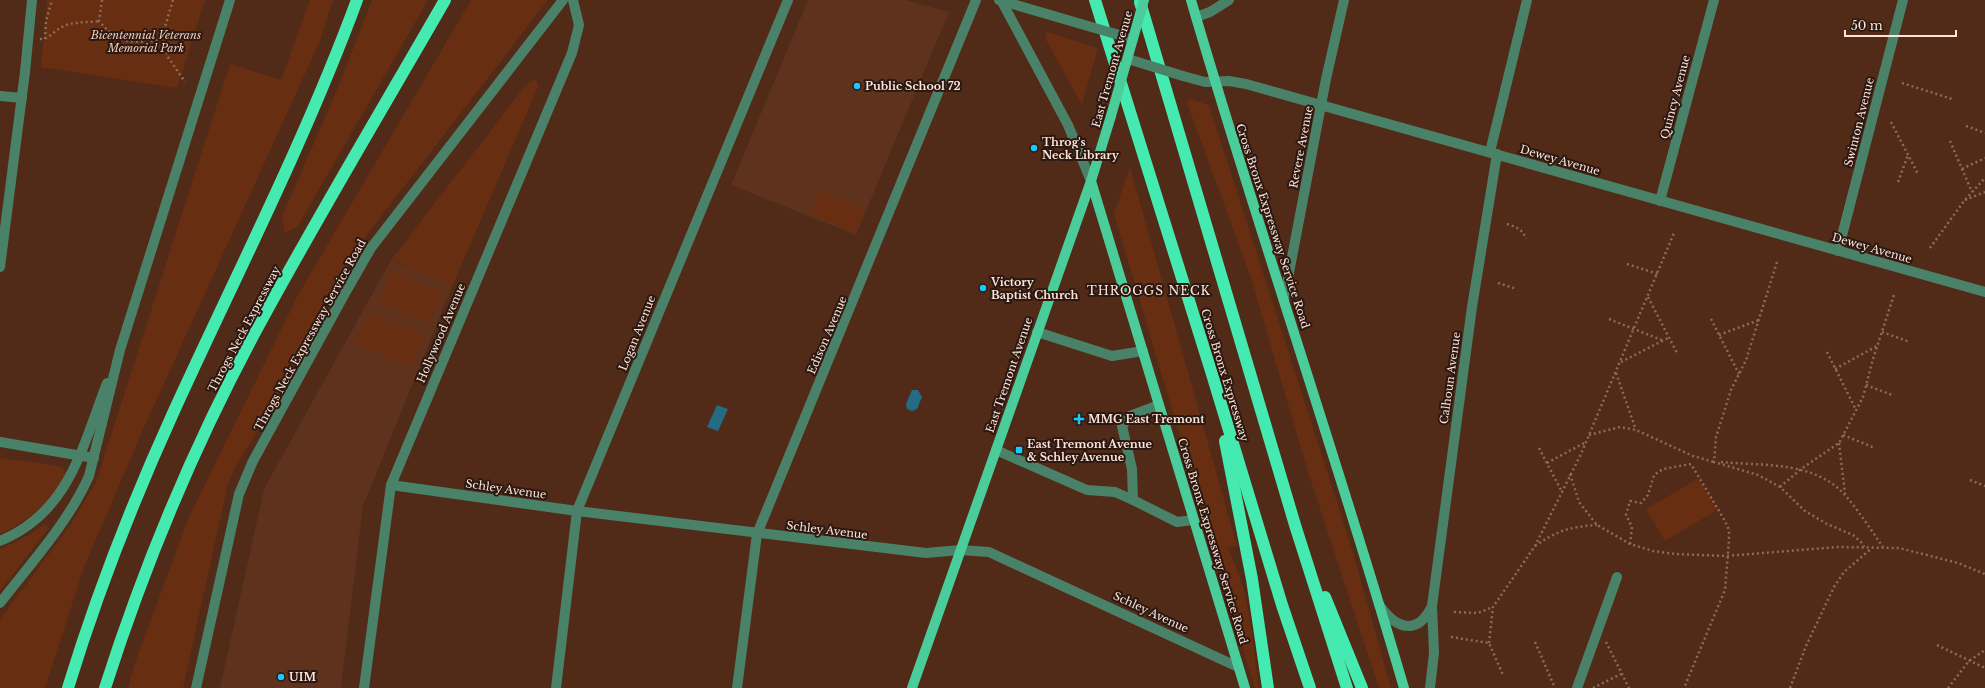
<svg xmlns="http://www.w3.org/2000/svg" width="1985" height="688" viewBox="0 0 1985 688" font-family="'Libre Baskerville',serif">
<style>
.built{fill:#5e321c}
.green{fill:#682e12}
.water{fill:#246c84}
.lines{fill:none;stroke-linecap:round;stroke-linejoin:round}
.path{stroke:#8d6b5b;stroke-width:2.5;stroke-dasharray:2 3;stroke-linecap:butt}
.minor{stroke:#498269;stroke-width:10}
.major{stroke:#4acc9b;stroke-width:10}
.highway{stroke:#44eaaf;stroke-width:12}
.minor-bridge{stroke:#498269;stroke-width:10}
.major-bridge{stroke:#4acc9b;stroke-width:10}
.poi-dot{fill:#18cafc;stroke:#2a1811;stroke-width:1.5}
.labels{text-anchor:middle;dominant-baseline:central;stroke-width:4;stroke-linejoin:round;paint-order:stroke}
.park-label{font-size:11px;font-style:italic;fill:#f5cdbb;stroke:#2a1811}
.street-label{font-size:11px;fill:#fee4d9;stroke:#2a1811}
.poi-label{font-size:11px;font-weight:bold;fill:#fee4d9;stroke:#2a1811;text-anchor:start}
.neighbourhood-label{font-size:12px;letter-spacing:1px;fill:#fee4d9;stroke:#2a1811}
</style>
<rect width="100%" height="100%" fill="#512a18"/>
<g class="built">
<path d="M808,0H905L949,12L856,235L731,185Z"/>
<path d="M391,260L452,287L363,506L341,688H220L264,489Z"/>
</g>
<g class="green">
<path d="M47,0H205L177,88L41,67Z"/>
<path d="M310,0H333L319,43L141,434L84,567L45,688H0V619L71,524L96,482L230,64L281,80Z"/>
<path d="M372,0H428L298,226L285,233L282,217L339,85Z"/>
<path d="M471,0H548L359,245L274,402L233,472L227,488L183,688H128L135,663L189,517L298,295Z"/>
<path d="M1047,32L1098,48L1082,105L1045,38Z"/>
<path d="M535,79L537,82L538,87L452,287L391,260L525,86Z"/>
<path d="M1190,99L1209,105L1351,546L1391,688H1379L1308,472L1251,278L1187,103Z"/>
<path d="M1130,167L1237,546L1227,548C1251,590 1252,642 1259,688H1255L1114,214Z"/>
<path d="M820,190L865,209L855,233L810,213Z"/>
<path d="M392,270L442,293L429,323L378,302Z"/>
<path d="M368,312L425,336L412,367L354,344Z"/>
<path d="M0,458L56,465L63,468L65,474C56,501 25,523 0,534Z"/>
<path d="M1698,479L1717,510L1665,541L1646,509Z"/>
<path d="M44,524L49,528L0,591V549L29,535Z"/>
</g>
<g class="water">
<path d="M912,390H918L922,397L917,409L912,411L907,409L906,404Z"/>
<path d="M717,405L728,409L718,431L707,427Z"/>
</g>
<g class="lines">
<g class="path">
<path d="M102,0L99,21C120,45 131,43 161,40"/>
<path d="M173,0L161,40L168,57L185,82"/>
<path d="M40,39C48,40 54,31 62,27C73,21 86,23 99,21"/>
<path d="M45,39L46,21L52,0"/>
<path d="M1902,83L1952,99"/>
<path d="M1891,122L1918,174"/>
<path d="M1966,126L1985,133"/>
<path d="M1950,141L1972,192"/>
<path d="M1962,169L1985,158"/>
<path d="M1898,182L1908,155"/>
<path d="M1965,200L1985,192"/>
<path d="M1507,224C1516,227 1523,229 1526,239"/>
<path d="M1930,248L1964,201L1985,178"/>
<path d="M1777,262L1746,360L1731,390L1716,437L1714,462L1758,475L1780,487L1805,511L1827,524L1853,535L1861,542L1864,547"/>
<path d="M1627,264L1658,274"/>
<path d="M1498,283L1514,288"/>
<path d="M1648,297L1678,355"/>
<path d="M1609,319L1664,341"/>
<path d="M1711,319L1739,374"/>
<path d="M1882,332L1910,342"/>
<path d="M1719,335L1759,320"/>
<path d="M1827,352L1856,410"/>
<path d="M1621,362L1668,338"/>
<path d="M1835,369L1877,346"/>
<path d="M1616,373L1636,430"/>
<path d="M1866,385L1892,395"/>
<path d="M1589,435L1620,427L1636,430L1693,456L1714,462"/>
<path d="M1843,435L1875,448"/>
<path d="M1839,443L1845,494"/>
<path d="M1539,448L1562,492"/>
<path d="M1721,462C1763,466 1815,461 1845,495C1859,511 1871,530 1883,547"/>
<path d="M1547,463L1586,442"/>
<path d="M1570,474L1579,502L1597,525L1630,544L1653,551L1675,554L1726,556L1837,547L1899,548L1958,563L1985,574"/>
<path d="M1970,480L1985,486"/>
<path d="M1780,487L1801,469L1839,443L1863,397L1873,359L1894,295"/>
<path d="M1630,544L1632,527L1626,515L1630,501L1641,503L1648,495L1654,475L1663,469L1691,464L1725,521L1729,530V540L1725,590L1684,688"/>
<path d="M1535,546C1558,530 1570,527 1597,525"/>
<path d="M1454,612L1478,613L1493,607"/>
<path d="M1451,637L1489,643L1503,675"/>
<path d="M1535,642L1555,688"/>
<path d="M1606,642L1629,688"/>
<path d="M1489,643L1493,607L1535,546L1581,454L1674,233"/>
<path d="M1937,645L1985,668"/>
<path d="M1593,688L1621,674"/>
<path d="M1790,688L1806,646L1834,587L1844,572L1872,548"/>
<path d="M1948,688L1969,661L1985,650"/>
</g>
<g class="minor">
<path d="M999,0L1081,24"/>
<path d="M1001,0L1068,125L1091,181"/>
<path d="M1196,17L1210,12L1229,0"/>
<path d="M1183,76L1205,82L1229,81L1246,84L1985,292"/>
<path d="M0,96L22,98"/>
<path d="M1490,152L1527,0"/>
<path d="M1660,201L1714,0"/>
<path d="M1838,251L1903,0"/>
<path d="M0,267L25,72L32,0"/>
<path d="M1284,299L1326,79L1344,0"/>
<path d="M1037,332L1112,356L1143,351"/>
<path d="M1159,405L1130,416L1122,426L1132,469L1133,500L1177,522L1193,520"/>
<path d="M0,442L94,458"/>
<path d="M996,450L1087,490L1115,492L1133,500"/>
<path d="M391,485L577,511L926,553L960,550L989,552L1238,667"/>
<path d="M0,541C70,512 82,447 107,383"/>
<path d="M0,603C31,563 68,523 89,476L120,350L230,0"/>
<path d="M1380,606C1397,630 1418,635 1432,606"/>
<path d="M196,688L239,494L253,461L344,295L371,248L563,0"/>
<path d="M364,688L391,485L572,53L579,25L573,0"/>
<path d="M556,688L577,511L788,0"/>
<path d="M737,688L757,534L976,0"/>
<path d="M1430,688L1434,653L1432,606L1472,307L1497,154"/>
<path d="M1577,688L1617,577"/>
</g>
<g class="major">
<path d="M1191,0C1258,230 1337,457 1404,688"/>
<path d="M1091,181L1245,688"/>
<path d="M912,688L1091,181L1111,116"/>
</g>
<g class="highway">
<path d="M1095,0L1211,371L1282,605L1310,688"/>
<path d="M1140,2L1295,525L1347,688"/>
<path d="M1225,441L1252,579L1268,688"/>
<path d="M1325,597L1362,688"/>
<path d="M68,688C97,593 133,501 174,411C236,275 305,141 357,0"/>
<path d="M105,688C145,563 196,441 259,325C318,216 383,108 445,0"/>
</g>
<g class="minor-bridge">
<path d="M1081,24L1133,39"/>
<path d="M1128,59L1183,76"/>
</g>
<path class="major-bridge" d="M1111,116L1144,0"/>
</g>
<g class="poi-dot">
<circle cx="857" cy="86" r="4"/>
<circle cx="1034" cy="148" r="4"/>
<circle cx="983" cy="288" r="4"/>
<path d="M1077 413h4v4h4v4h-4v4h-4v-4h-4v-4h4z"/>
<rect x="1015" y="446" width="8" height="8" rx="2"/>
<circle cx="281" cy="677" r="4"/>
</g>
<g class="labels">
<g class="park-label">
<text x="146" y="35">Bicentennial Veterans<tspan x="146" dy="13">Memorial Park</tspan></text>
</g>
<g class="street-label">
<text transform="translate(1112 69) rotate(-74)">East Tremont Avenue</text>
<text transform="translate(1675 97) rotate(-75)">Quincy Avenue</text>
<text transform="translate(1859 122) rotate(-76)">Swinton Avenue</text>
<text transform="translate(1301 147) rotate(-79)">Revere Avenue</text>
<text transform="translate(1560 160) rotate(16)">Dewey Avenue</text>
<text transform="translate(1273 226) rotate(72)">Cross Bronx Expressway Service Road</text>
<text transform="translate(1872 248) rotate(16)">Dewey Avenue</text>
<text transform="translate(244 329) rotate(-62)">Throgs Neck Expressway</text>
<text transform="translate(441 333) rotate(-67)">Hollywood Avenue</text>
<text transform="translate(637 333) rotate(-68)">Logan Avenue</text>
<text transform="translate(310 335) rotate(-61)">Throgs Neck Expressway Service Road</text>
<text transform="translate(827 335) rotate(-67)">Edison Avenue</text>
<text transform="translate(1009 375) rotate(-71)">East Tremont Avenue</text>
<text transform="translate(1225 375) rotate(73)">Cross Bronx Expressway</text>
<text transform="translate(1450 378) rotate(-82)">Calhoun Avenue</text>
<text transform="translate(506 489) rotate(8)">Schley Avenue</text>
<text transform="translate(827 530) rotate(7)">Schley Avenue</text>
<text transform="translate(1213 541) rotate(73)">Cross Bronx Expressway Service Road</text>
<text transform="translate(1151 612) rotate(25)">Schley Avenue</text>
</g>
<g class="poi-label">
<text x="865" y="86">Public School 72</text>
<text x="1042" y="142">Throg's<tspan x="1042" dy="13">Neck Library</tspan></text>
<text x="991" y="282">Victory<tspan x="991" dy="13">Baptist Church</tspan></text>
<text x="1088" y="419">MMG East Tremont</text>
<text x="1027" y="444">East Tremont Avenue<tspan x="1027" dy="13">&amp; Schley Avenue</tspan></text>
<text x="289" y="677">UIM</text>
</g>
<g class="neighbourhood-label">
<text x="1149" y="290">THROGGS NECK</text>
</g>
</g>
<path d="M1845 30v6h111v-6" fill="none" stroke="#fee4d9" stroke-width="2"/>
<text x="1851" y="30" font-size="12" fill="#fee4d9" stroke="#2a1811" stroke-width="3" paint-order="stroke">50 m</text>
</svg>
